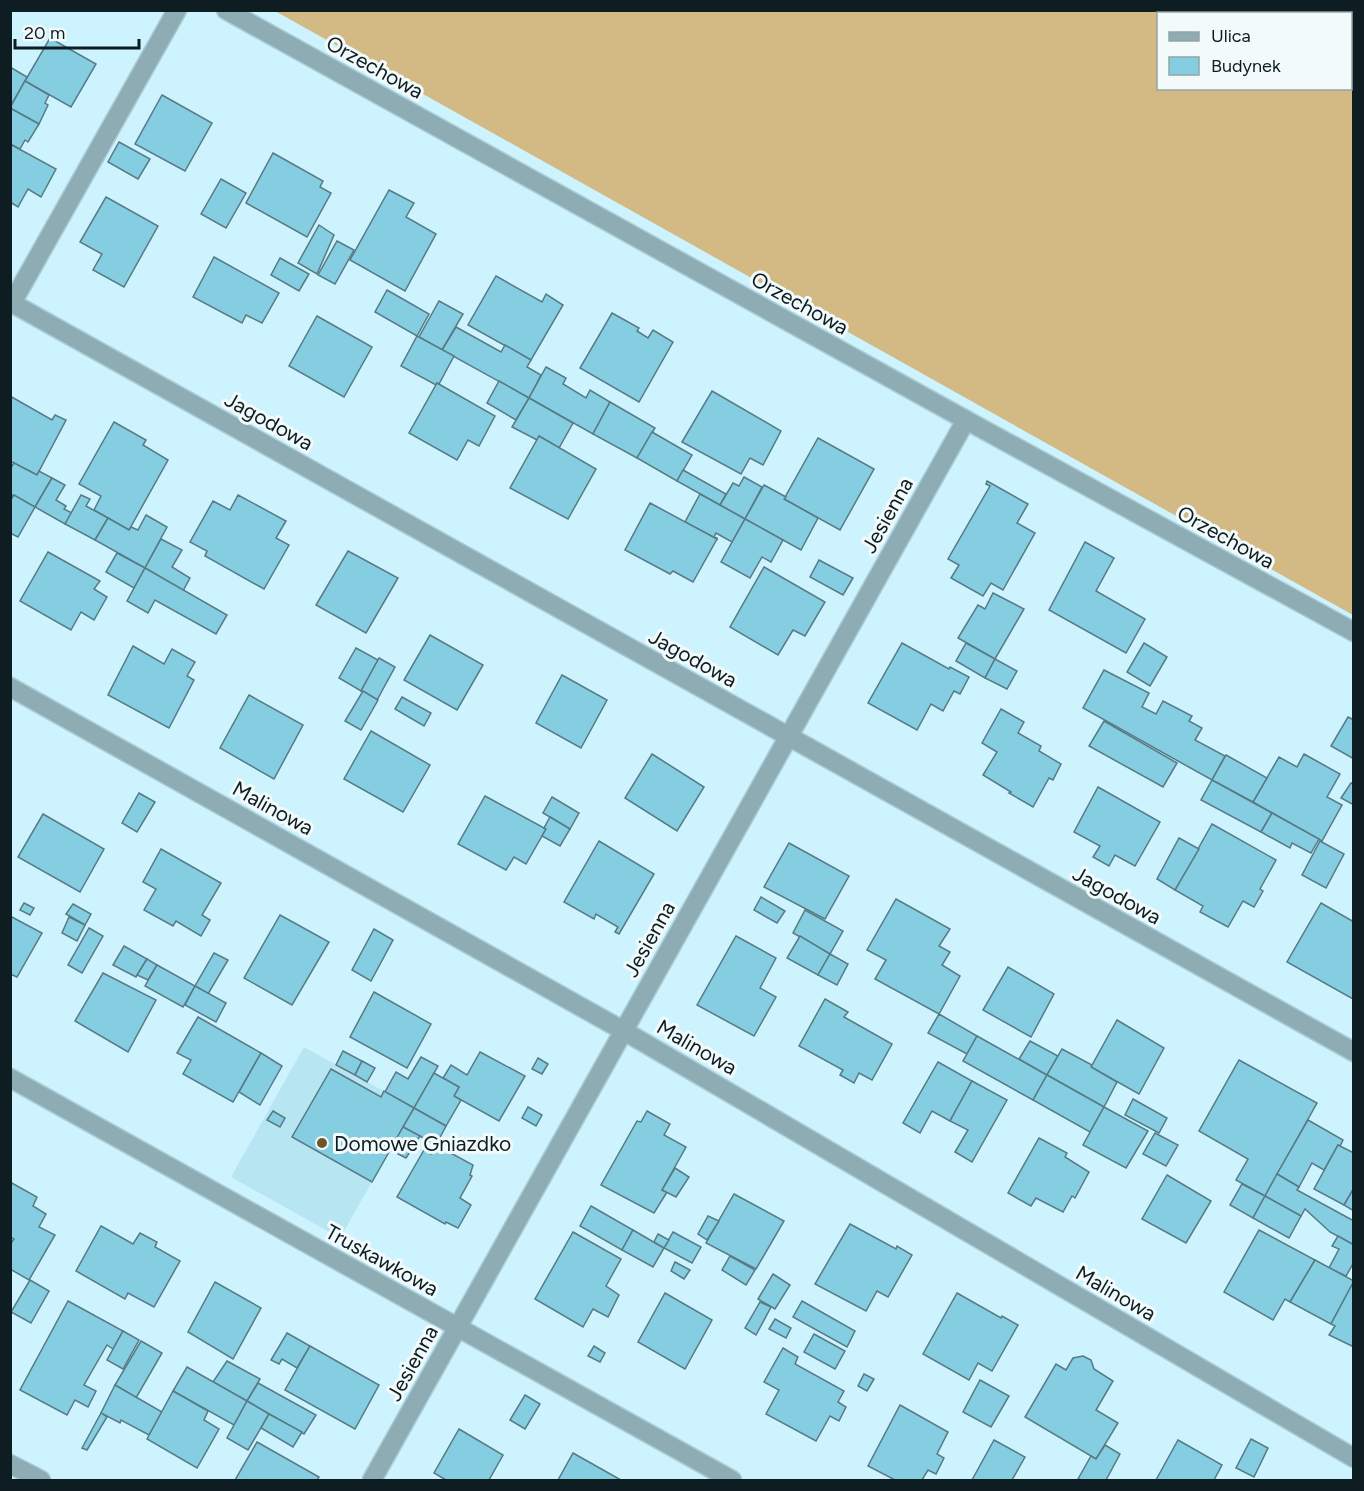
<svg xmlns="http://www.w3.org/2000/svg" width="1364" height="1491" viewBox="0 0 1364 1491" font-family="Figtree,sans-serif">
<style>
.built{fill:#b7e5f2}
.forest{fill:#d3b983;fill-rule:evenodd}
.building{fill:#85cde1;stroke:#577a84;stroke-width:1.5}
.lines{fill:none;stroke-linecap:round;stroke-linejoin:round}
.minor-casing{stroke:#aaccd6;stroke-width:21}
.minor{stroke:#8eacb4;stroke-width:18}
.poi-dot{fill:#6d5727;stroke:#f2fafc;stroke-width:2}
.labels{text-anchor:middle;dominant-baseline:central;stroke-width:6;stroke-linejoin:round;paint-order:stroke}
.street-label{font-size:21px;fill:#0e1d21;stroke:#f2fafc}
.poi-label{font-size:21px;fill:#0e1d21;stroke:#f2fafc;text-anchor:start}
</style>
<rect width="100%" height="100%" fill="#ccf3fe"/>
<path class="built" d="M304,1047L414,1108L340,1238L231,1177Z"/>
<path class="forest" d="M275,11H1353V615ZM1158,14H1350V88H1158Z"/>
<g class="building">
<path d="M50,38L96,64L71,107L25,81Z"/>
<path d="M10,67L27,77L10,107Z"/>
<path d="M25,81L49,95L45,103L48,105L39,124L10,108Z"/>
<path d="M162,95L212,123L185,171L135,144Z"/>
<path d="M10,108L39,124L28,142L25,140L20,149L10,144Z"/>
<path d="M119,142L150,159L138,179L108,162Z"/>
<path d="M10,144L56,169L41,197L28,189L18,207L10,202Z"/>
<path d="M273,153L323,181L320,187L331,193L307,237L246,203Z"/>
<path d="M221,179L246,193L226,228L201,214Z"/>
<path d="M389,190L414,203L406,217L436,234L405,291L350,260Z"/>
<path d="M106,197L158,226L124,287L93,270L102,254L80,242Z"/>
<path d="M319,225L334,235L317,274L298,263Z"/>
<path d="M337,241L354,250L335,284L318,275Z"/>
<path d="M214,257L279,293L262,323L246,315L242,323L193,297Z"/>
<path d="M280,258L309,274L299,291L271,275Z"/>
<path d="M496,276L542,302L546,294L563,305L531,360L468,325Z"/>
<path d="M387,290L429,314L417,336L375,312Z"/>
<path d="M439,301L463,314L442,350L419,337Z"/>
<path d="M612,313L639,328L637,331L648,338L653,330L673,342L639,402L580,368Z"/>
<path d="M317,316L372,347L344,397L289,366Z"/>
<path d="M456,327L501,352L505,345L531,360L527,367L541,375L529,398L442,350Z"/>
<path d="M417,336L454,356L439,384L437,383L436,385L401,366Z"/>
<path d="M546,367L566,378L563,384L586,398L590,390L610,402L593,434L529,398Z"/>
<path d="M499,381L529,398L516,420L487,403Z"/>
<path d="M437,383L495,416L479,446L468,440L457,460L409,433Z"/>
<path d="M712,391L781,431L763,465L750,458L741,474L682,442Z"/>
<path d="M10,396L52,420L55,415L66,420L37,475L10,461Z"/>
<path d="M529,398L573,423L559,448L539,436L537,440L512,427Z"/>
<path d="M610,402L655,428L637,458L593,434Z"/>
<path d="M114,422L146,440L143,445L168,460L129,530L94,510L101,496L79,484Z"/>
<path d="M652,432L692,455L677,481L637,458Z"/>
<path d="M539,436L596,469L568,519L510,488Z"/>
<path d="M818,438L874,469L840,530L784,499Z"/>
<path d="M14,463L37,475L39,471L52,478L35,507L10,494V469Z"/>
<path d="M683,470L726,494L720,505L677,481Z"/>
<path d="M744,477L762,487L745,519L720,505L733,483L739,486Z"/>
<path d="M52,478L65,485L56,500L66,506L64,509L72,513L65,524L35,507Z"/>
<path d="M987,481L1028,504L1017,523L1035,533L1003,590L991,583L983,596L951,578L959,565L948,559L990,486L986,484Z"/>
<path d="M764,485L786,497L784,499L818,518L801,550L745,519Z"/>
<path d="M700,494L745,519L732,542L716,533L714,537L717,538V539L685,522Z"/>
<path d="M14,495L35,507L18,537L10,533V501Z"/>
<path d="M81,495L90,499L86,506L108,518L95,540L65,524Z"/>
<path d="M238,495L286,521L276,538L289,545L264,589L205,556L207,551L190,542L213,501L230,510Z"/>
<path d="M650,503L717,539L693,582L673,571L670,574L625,550Z"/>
<path d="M146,515L167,527L145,568L95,540L108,518L129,530L131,527L138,530Z"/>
<path d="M745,519L783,540L771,562L762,557L750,578L721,562Z"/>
<path d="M161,539L182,550L172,567L190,578L183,591L145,568Z"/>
<path d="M1085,542L1114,558L1096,591L1145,619L1126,653L1049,610Z"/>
<path d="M348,551L398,578L366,633L316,605Z"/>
<path d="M48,552L100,581L94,589L107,597L94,620L81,612L71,630L20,601Z"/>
<path d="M117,553L145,568L134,588L106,572Z"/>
<path d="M819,560L853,578L843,595L810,577Z"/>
<path d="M764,567L825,602L805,636L793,630L778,655L730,627Z"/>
<path d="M145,568L227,615L216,634L155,600L148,613L127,601Z"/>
<path d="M993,593L1024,609L995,659L958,638L978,605L985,609Z"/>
<path d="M430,635L483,665L457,710L404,680Z"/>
<path d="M902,643L949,669L950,667L969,677L960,694L954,691L943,711L931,704L917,730L868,703Z"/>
<path d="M966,643L995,659L985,678L956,661Z"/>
<path d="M1144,643L1167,657L1150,686L1127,672Z"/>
<path d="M133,646L164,664L172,649L195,662L187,676L194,680L169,728L108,695Z"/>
<path d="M356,648L378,660L361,691L339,678Z"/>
<path d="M379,658L395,667L377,700L361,691Z"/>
<path d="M995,659L1017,671L1007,689L985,678Z"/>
<path d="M1104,670L1149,693L1142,707L1156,714L1163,701L1192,716L1189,721L1202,728L1195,740L1225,756L1212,780L1083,708Z"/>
<path d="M562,675L607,700L581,748L536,723Z"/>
<path d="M363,691L378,700L361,730L345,721Z"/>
<path d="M249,695L303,725L274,779L220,748Z"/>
<path d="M402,697L431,713L424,726L395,709Z"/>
<path d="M1001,709L1024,722L1018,733L1041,746L1039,751L1061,764L1053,780L1049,778L1033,807L1009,793L1011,792L983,775L997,752L982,743Z"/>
<path d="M1348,717L1354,720V759L1331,746Z"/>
<path d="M1104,721L1177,763L1163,787L1089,746Z"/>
<path d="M371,731L430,765L403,812L344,779Z"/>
<path d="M652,754L704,787L677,831L625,798Z"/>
<path d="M1304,754L1340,774L1327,797L1342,805L1322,841L1253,802L1279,757L1297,767Z"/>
<path d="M1226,755L1267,778L1253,802L1212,780Z"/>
<path d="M1212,780L1272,813L1261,832L1201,800Z"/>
<path d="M1351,783L1354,784V805L1341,798Z"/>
<path d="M1098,787L1160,822L1135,866L1115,855L1109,866L1093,857L1100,846L1074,832Z"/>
<path d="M139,793L155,802L137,832L122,823Z"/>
<path d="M485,796L546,829L526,864L514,857L506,870L458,844Z"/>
<path d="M552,797L579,813L570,829L543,813Z"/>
<path d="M1272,813L1319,839L1311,853L1292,843L1290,848L1261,832Z"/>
<path d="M43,814L104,849L80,892L18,857Z"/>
<path d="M550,817L570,829L560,846L542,836L546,829L544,828Z"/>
<path d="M1212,824L1276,860L1260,889L1263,891L1254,907L1243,901L1228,927L1200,912L1203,906L1175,890Z"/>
<path d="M1179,838L1199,849L1175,890L1157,879Z"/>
<path d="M599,841L654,874L619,934L615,932L618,927L596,914L594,919L564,902Z"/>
<path d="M1320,841L1344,854L1326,888L1302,875Z"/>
<path d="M789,843L849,876L825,919L764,887Z"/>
<path d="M161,849L221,883L202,915L210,920L201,936L176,921L173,926L144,910L156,889L143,882Z"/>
<path d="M761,897L785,911L777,923L754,910Z"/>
<path d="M896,899L950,929L939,946L950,952L942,965L960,976L939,1014L875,979L886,960L867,950Z"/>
<path d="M24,903L34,908L30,915L20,910Z"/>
<path d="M1321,903L1354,922L1353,999L1287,962Z"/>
<path d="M73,904L91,914L85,925L66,914Z"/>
<path d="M805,910L843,931L830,954L793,933Z"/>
<path d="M280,915L329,942L292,1005L244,978Z"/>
<path d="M10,916L42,933L17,977L10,974Z"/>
<path d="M69,917L85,925L77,941L62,933Z"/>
<path d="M89,928L103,936L82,973L68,965Z"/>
<path d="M374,929L393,940L371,981L352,970Z"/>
<path d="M736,936L776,958L760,988L776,997L754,1036L697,1005Z"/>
<path d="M800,936L830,954L818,975L787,958Z"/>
<path d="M124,946L147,959L136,977L113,965Z"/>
<path d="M214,953L228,960L208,994L195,986Z"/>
<path d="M830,954L848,964L837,985L818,975Z"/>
<path d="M147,959L157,965L148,980L137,975Z"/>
<path d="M157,965L195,986L183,1007L145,986Z"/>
<path d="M1008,967L1054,994L1031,1037L983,1010Z"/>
<path d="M103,973L156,1000L128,1052L75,1021Z"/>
<path d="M195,986L226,1003L216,1022L185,1005Z"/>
<path d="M374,992L431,1024L407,1068L350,1037Z"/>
<path d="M825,999L848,1012L844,1017L892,1044L872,1080L859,1073L854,1083L840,1075L843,1070L799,1046Z"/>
<path d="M939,1014L977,1036L967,1054L928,1033Z"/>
<path d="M198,1017L261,1053L233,1102L183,1074L191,1060L177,1053Z"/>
<path d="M1117,1020L1164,1048L1139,1094L1091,1067Z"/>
<path d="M977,1036L1047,1075L1033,1100L963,1061Z"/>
<path d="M1030,1041L1058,1056L1047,1075L1019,1059Z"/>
<path d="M1062,1049L1092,1065L1091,1067L1117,1082L1104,1107L1047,1075Z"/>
<path d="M343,1051L362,1061L355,1075L336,1065Z"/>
<path d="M480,1052L525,1076L499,1121L454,1096L459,1087L443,1078L451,1065L467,1075Z"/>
<path d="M261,1053L282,1066L260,1105L239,1092Z"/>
<path d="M421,1057L438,1066L414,1108L385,1092L396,1072L408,1079Z"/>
<path d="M538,1058L548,1064L542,1074L532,1069Z"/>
<path d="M1239,1060L1317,1103L1265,1196L1236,1180L1248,1159L1199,1131Z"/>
<path d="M362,1061L375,1068L367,1082L355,1075Z"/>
<path d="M938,1062L972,1081L950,1121L932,1111L920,1133L903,1123Z"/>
<path d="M331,1069L381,1097L384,1091L414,1108L372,1182L292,1137Z"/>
<path d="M434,1073L459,1087L454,1096L461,1100L446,1126L414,1108Z"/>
<path d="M1047,1075L1104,1107L1090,1132L1033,1100Z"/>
<path d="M972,1081L1007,1100L972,1162L955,1152L968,1130L950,1121Z"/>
<path d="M1133,1099L1167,1118L1159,1133L1125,1115Z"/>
<path d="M528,1107L542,1115L536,1126L522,1118Z"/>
<path d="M1104,1107L1148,1131L1126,1168L1083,1145Z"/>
<path d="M414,1108L446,1126L436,1145L403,1127Z"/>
<path d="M273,1111L285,1118L280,1127L267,1120Z"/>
<path d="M647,1111L670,1124L664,1135L686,1147L662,1190L667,1192L654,1213L601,1185L637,1121L641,1122Z"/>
<path d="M1308,1120L1343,1140L1340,1146L1338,1145L1324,1170L1312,1163L1299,1187L1277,1174Z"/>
<path d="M403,1127L420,1136L406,1158L390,1150Z"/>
<path d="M1155,1133L1178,1145L1166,1166L1143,1154Z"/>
<path d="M1039,1138L1067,1153L1065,1157L1089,1172L1075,1198L1072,1196L1063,1212L1036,1198L1031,1206L1008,1193Z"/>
<path d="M436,1145L473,1165L470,1175L472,1176L460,1198L471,1205L458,1228L446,1222L445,1224L397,1197L424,1150L431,1154Z"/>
<path d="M1338,1145L1354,1153V1188L1344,1205L1314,1189Z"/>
<path d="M675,1168L689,1177L676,1197L662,1190Z"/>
<path d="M1277,1174L1299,1187L1297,1190L1354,1221V1245L1330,1232L1305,1209L1301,1216L1265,1196Z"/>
<path d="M1167,1175L1211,1201L1186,1243L1142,1219Z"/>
<path d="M10,1182L37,1197L33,1206L46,1214L39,1227L55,1235L29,1280L10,1269V1245L14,1239L10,1237Z"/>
<path d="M1242,1184L1265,1196L1253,1218L1230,1205Z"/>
<path d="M1354,1188V1211L1344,1205Z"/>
<path d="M734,1194L784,1221L756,1269L706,1243Z"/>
<path d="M1265,1196L1301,1216L1289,1238L1253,1218Z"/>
<path d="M591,1206L633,1230L622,1250L580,1226Z"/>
<path d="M708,1216L719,1221L707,1240L698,1234Z"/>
<path d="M850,1224L896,1249L897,1246L912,1255L888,1297L877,1291L866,1311L815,1284Z"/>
<path d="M101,1226L133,1244L140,1233L157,1242L155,1247L180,1261L154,1307L128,1293L125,1299L76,1271Z"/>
<path d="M633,1230L664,1248L653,1267L622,1250Z"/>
<path d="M1259,1230L1315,1260L1290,1302L1285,1299L1273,1320L1224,1292Z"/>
<path d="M573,1232L621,1259L606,1286L619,1295L608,1317L593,1309L583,1327L535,1299Z"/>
<path d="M673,1232L701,1247L692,1263L664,1248Z"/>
<path d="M658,1234L669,1240L664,1248L654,1242Z"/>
<path d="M1338,1236L1354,1245V1262L1346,1276L1329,1268L1339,1249L1332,1246Z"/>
<path d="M730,1256L755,1270L746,1285L722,1270Z"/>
<path d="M1315,1260L1354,1281L1331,1324L1290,1302Z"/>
<path d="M675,1262L690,1270L684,1279L671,1271Z"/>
<path d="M773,1274L790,1285L775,1309L758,1299Z"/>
<path d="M30,1280L49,1291L31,1323L11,1312Z"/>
<path d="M1354,1281V1347L1329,1335L1335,1326L1331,1324Z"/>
<path d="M215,1282L261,1308L233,1359L188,1332Z"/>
<path d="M665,1293L712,1320L685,1369L638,1342Z"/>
<path d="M957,1293L1001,1318L1002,1316L1018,1325L992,1371L978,1363L969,1380L923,1354Z"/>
<path d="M68,1301L123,1331L113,1349L107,1345L84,1385L96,1391L88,1407L75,1400L67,1415L20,1390Z"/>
<path d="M802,1301L855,1331L847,1347L793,1317Z"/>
<path d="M760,1302L771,1307L756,1335L745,1328Z"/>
<path d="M775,1319L791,1328L786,1338L769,1329Z"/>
<path d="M123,1331L139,1340L123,1369L107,1360Z"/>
<path d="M287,1333L310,1346L297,1368L282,1359L279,1364L271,1360Z"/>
<path d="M814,1334L845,1351L835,1369L804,1352Z"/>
<path d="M141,1341L162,1353L136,1398L115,1385Z"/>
<path d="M310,1346L379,1385L355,1429L285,1390Z"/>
<path d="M594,1346L605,1353L600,1362L588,1356Z"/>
<path d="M783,1348L798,1357L795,1364L844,1391L838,1402L846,1407L839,1421L830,1416L816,1441L766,1414L779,1390L764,1382Z"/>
<path d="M1083,1356L1091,1360L1094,1369L1113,1381L1096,1410L1118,1423L1096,1459L1025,1417L1056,1364L1066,1370L1073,1358Z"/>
<path d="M227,1361L260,1379L247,1401L213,1382Z"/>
<path d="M187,1367L247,1401L234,1425L173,1391Z"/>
<path d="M864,1374L874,1379L867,1391L858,1386Z"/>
<path d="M980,1380L1009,1396L991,1427L963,1412Z"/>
<path d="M258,1383L316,1415L304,1434L247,1401Z"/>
<path d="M115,1385L162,1412L149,1435L121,1420L120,1423L101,1413Z"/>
<path d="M173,1391L208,1411L204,1420L219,1429L197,1468L147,1439Z"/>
<path d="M525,1395L540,1404L525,1429L510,1420Z"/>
<path d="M247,1401L269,1414L248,1450L227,1438Z"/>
<path d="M900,1405L948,1432L937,1454L944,1458L936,1474L928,1470L922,1480H895L868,1466Z"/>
<path d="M101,1413L107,1417L87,1450L82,1448Z"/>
<path d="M269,1414L302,1432L293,1447L261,1428Z"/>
<path d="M459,1429L503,1455L489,1480H446L434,1473Z"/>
<path d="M1251,1439L1268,1448L1254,1477L1236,1468Z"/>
<path d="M994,1440L1025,1457L1012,1480H972Z"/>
<path d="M1178,1440L1222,1465L1214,1480H1156Z"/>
<path d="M257,1442L319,1477L317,1480H235Z"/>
<path d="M1105,1445L1120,1454L1106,1480H1082L1078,1479L1091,1456L1096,1459Z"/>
<path d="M573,1453L621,1480H558Z"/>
</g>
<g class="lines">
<g class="minor-casing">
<g id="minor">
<path d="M226,10L966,420L1354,632"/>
<path d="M10,302L1354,1052"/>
<path d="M12,303L177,10"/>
<path d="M10,687L624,1031L1354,1458"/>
<path d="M10,1078L732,1480"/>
<path d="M10,1464L41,1480"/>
<path d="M372,1480L966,420"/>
</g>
</g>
<use href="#minor" class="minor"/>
</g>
<circle class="poi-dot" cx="322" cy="1143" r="6"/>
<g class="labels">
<g class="street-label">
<text transform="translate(375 67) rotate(29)">Orzechowa</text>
<text transform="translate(800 303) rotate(29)">Orzechowa</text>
<text transform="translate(269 421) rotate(29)">Jagodowa</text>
<text transform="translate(887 515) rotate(-61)">Jesienna</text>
<text transform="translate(1226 537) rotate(29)">Orzechowa</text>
<text transform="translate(693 658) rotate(29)">Jagodowa</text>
<text transform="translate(273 808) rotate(29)">Malinowa</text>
<text transform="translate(1117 895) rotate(29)">Jagodowa</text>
<text transform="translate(649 939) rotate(-61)">Jesienna</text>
<text transform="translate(697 1047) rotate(30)">Malinowa</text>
<text transform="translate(382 1260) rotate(29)">Truskawkowa</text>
<text transform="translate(1116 1293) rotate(30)">Malinowa</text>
<text transform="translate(412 1363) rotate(-61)">Jesienna</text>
</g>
<g class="poi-label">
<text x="334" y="1143">Domowe Gniazdko</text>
</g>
</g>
<rect width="1364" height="1491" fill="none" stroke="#0e1d21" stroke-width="24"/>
<rect x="1157" y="12" width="195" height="78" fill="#f2fafc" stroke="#97a2a4" stroke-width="1.5"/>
<rect x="1169" y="32" width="30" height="9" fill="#8eacb4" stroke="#97a2a4" stroke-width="1.5"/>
<text x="1211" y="42" font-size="18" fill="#0e1d21">Ulica</text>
<rect x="1169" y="57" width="30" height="18" fill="#85cde1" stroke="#97a2a4" stroke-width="1.5"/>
<text x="1211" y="72" font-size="18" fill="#0e1d21">Budynek</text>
<path d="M15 39v9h124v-9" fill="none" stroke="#0e1d21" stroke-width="3"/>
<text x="24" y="39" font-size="18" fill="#0e1d21" stroke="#f2fafc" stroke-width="4.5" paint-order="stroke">20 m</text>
</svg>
